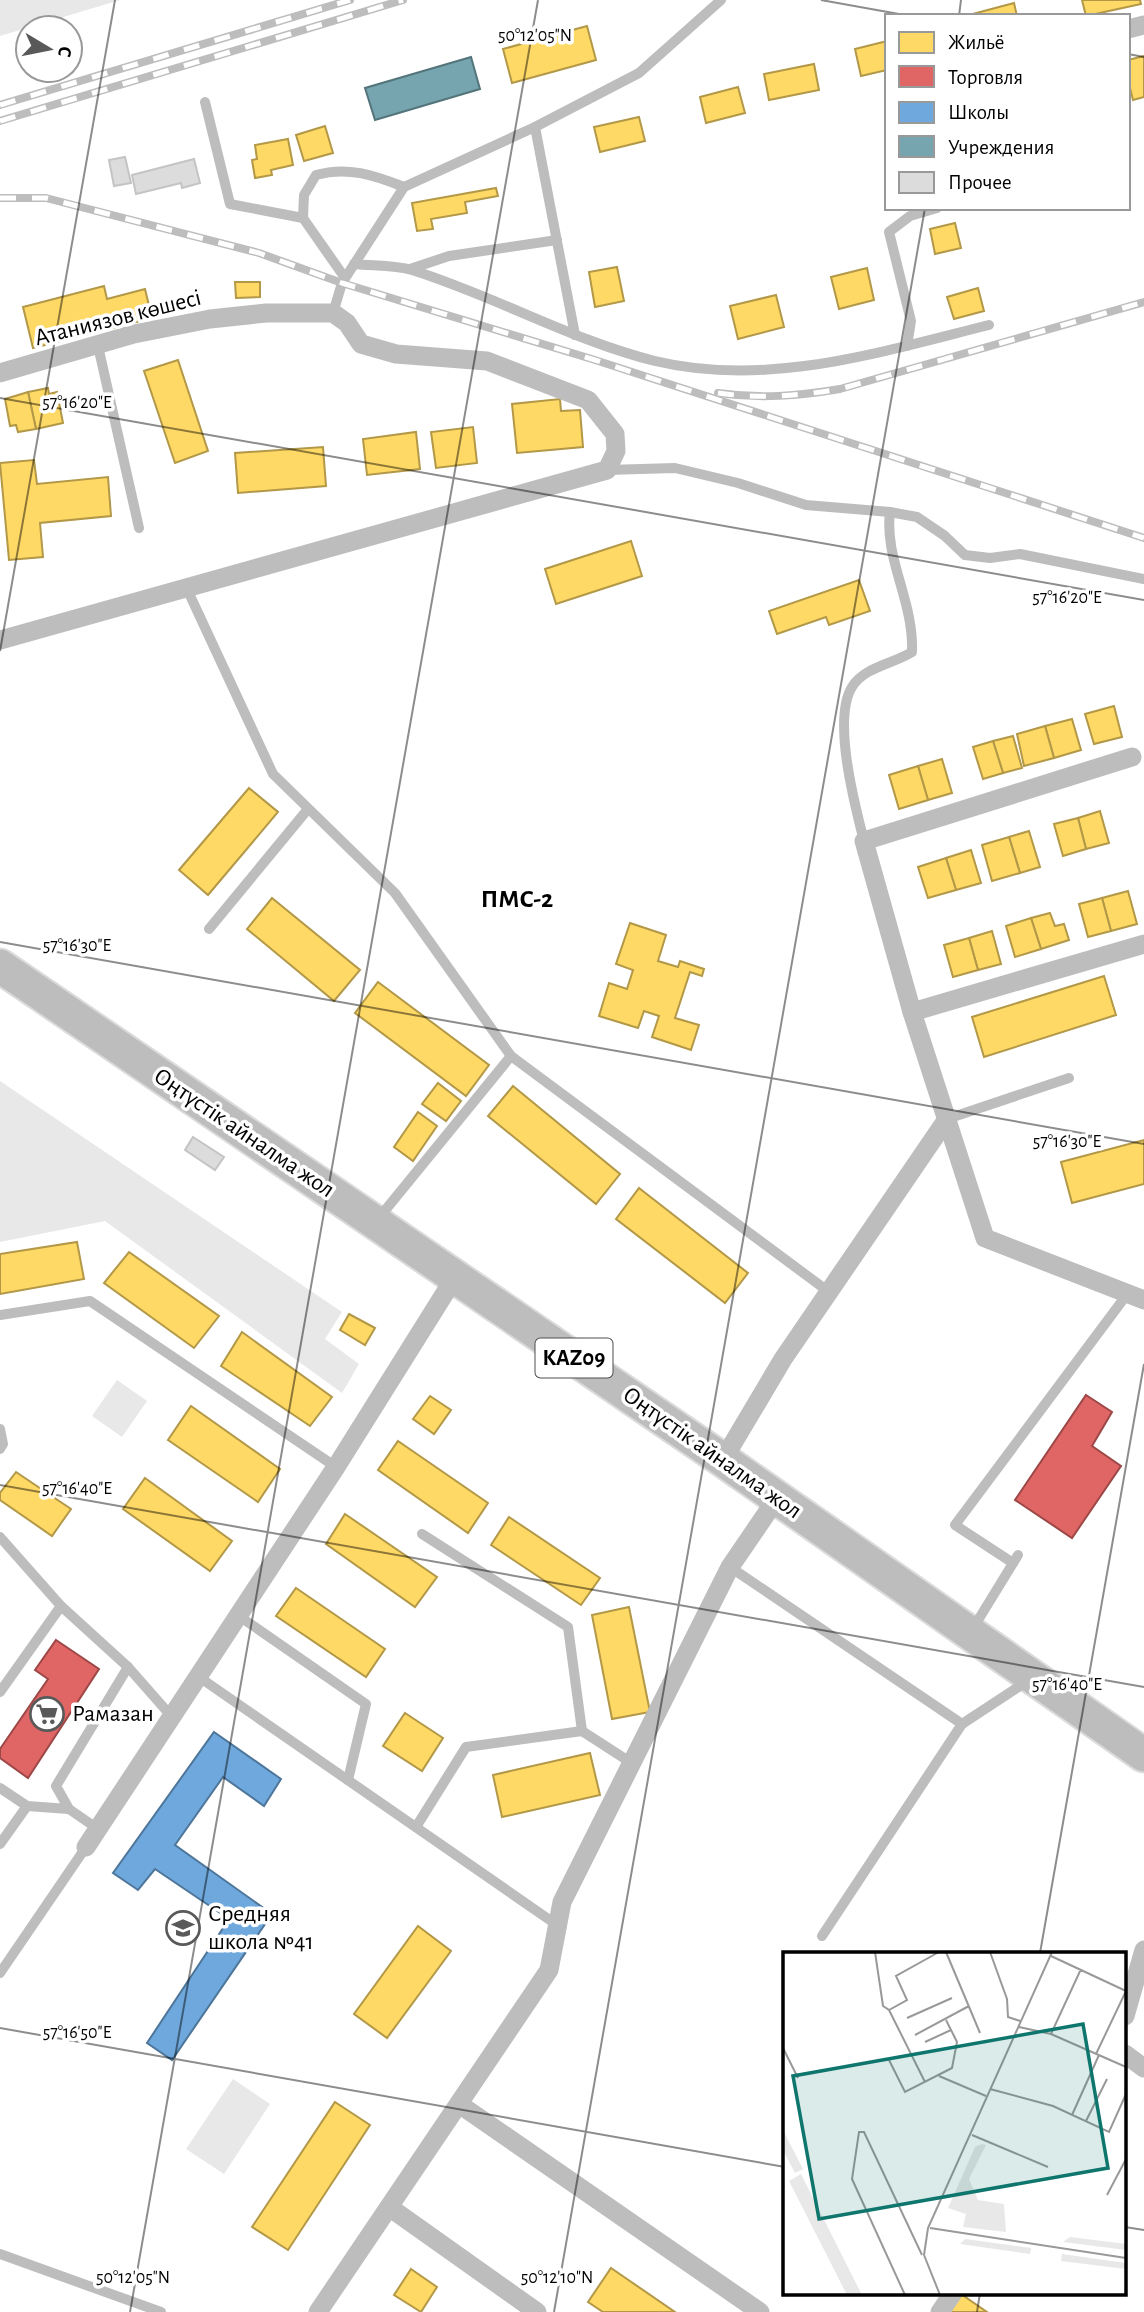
<svg xmlns="http://www.w3.org/2000/svg" width="1144" height="2312" viewBox="0 0 1144 2312" font-family="'Alegreya Sans',sans-serif">
<style>
.green{fill:#e8e8e8}
.homes{fill:#ffd966;stroke:#b29847;stroke-width:2}
.shops{fill:#e06666;stroke:#9d4747;stroke-width:2}
.schools{fill:#6fa8dc;stroke:#4e769a;stroke-width:2}
.public{fill:#76a5af;stroke:#53747a;stroke-width:2}
.building{fill:#dcdcdc;stroke:#c4c4c4;stroke-width:2}
.lines{fill:none;stroke-linecap:round;stroke-linejoin:round}
.trunk-casing{stroke:#dbdbdb;stroke-width:37}
.service{stroke:#bdbdbd;stroke-width:10}
.minor{stroke:#bdbdbd;stroke-width:19}
.trunk{stroke:#bdbdbd;stroke-width:33}
.rail-casing{stroke:#bdbdbd;stroke-width:8}
.rail{stroke:#fff;stroke-width:5;stroke-dasharray:16;stroke-linecap:butt}
.ticks{fill:none;stroke:#000;stroke-width:2;stroke-opacity:0.45}
.labels{text-anchor:middle;dominant-baseline:central;stroke-width:7;stroke-linejoin:round;paint-order:stroke}
.shield{fill:#fff;stroke:#4c4c4c;stroke-width:2}
.shield-label{font-size:23px;font-weight:bold;fill:#000}
.street-label{font-size:24px;fill:#000;stroke:#fff}
.poi-label{font-size:24px;fill:#000;stroke:#fff;text-anchor:start}
.neighbourhood-label{font-size:26px;font-weight:bold;fill:#000;stroke:#fff}
.inset-road{fill:none;stroke:#999;stroke-width:2}
.view{fill:#0f766e;fill-opacity:0.15;stroke:#0f766e;stroke-width:3.5}
.inset-edge{fill:none;stroke:#000;stroke-width:3.5}
.ticks-label{font-size:18px;text-anchor:middle;fill:#000;stroke:#fff;stroke-width:7;stroke-linejoin:round;paint-order:stroke}
</style>
<rect width="100%" height="100%" fill="#fff"/>
<g class="green">
<path d="M0,0H120L0,36Z"/>
<path d="M0,1081L342,1312L325,1339L359,1364L342,1393L105,1221L0,1242Z"/>
<path d="M117,1380L147,1401L122,1437L92,1416Z"/>
<path d="M233,2079L270,2104L224,2174L186,2149Z"/>
</g>
<g class="homes">
<path d="M1082,0H1140L1141,4L1086,16Z"/>
<path d="M1014,3L1017,16H965Z"/>
<path d="M587,26L596,60L512,83L503,49Z"/>
<path d="M887,41V70L861,76L855,49Z"/>
<path d="M1144,56V97L1133,100L1128,80V60Z"/>
<path d="M814,64L819,90L769,100L764,74Z"/>
<path d="M738,87L745,113L706,123L700,97Z"/>
<path d="M639,117L645,141L600,152L594,127Z"/>
<path d="M325,126L333,153L304,161L296,135Z"/>
<path d="M288,139L293,165L271,170L272,175L255,178L252,160L257,159L255,145Z"/>
<path d="M496,188L498,196L465,202L467,213L431,219L433,229L417,231L412,203Z"/>
<path d="M955,223L961,248L935,254L930,229Z"/>
<path d="M617,267L624,301L595,307L589,272Z"/>
<path d="M867,268L874,300L839,309L831,277Z"/>
<path d="M235,282H260V297L236,298Z"/>
<path d="M104,286L107,299L145,289L152,318L33,348L23,307Z"/>
<path d="M978,288L984,311L954,319L947,297Z"/>
<path d="M776,295L784,327L738,339L730,306Z"/>
<path d="M178,360L208,451L175,463L144,371Z"/>
<path d="M48,388L49,394L57,392L63,423L36,429L28,392Z"/>
<path d="M28,392L36,429L18,432L16,425L10,426L5,399Z"/>
<path d="M560,399L561,411L580,410L583,447L517,453L512,404Z"/>
<path d="M473,427L477,463L436,468L431,432Z"/>
<path d="M416,432L420,469L367,475L363,439Z"/>
<path d="M323,447L326,486L238,493L235,453Z"/>
<path d="M34,460L37,484L108,477L111,516L40,523L43,557L9,560L0,463Z"/>
<path d="M631,541L642,576L556,604L545,569Z"/>
<path d="M859,580L870,611L829,625L826,617L777,634L769,611Z"/>
<path d="M1114,706L1122,737L1094,744L1085,714Z"/>
<path d="M1072,719L1081,750L1054,758L1045,726Z"/>
<path d="M1045,726L1054,758L1024,766L1017,734Z"/>
<path d="M1013,736L1022,768L1003,773L993,741Z"/>
<path d="M993,741L1003,773L983,779L973,747Z"/>
<path d="M942,759L952,793L928,800L918,766Z"/>
<path d="M918,766L928,800L899,809L889,775Z"/>
<path d="M249,788L278,812L208,895L179,870Z"/>
<path d="M1100,811L1109,843L1086,849L1078,818Z"/>
<path d="M1078,818L1086,849L1063,856L1054,824Z"/>
<path d="M1029,831L1040,867L1020,873L1009,837Z"/>
<path d="M1009,837L1020,873L992,881L982,845Z"/>
<path d="M971,850L981,883L956,890L946,858Z"/>
<path d="M946,858L956,890L928,898L918,867Z"/>
<path d="M1128,891L1137,924L1111,931L1102,898Z"/>
<path d="M272,898L360,970L334,1001L247,929Z"/>
<path d="M1102,898L1111,931L1088,937L1079,904Z"/>
<path d="M1050,913L1055,926L1064,924L1069,940L1041,949L1031,918Z"/>
<path d="M1031,918L1041,949L1015,957L1006,926Z"/>
<path d="M630,923L666,935L658,961L678,967L680,961L704,969L702,976L690,972L675,1018L699,1025L691,1050L652,1037L659,1016L644,1011L638,1028L599,1016L609,983L627,989L633,970L616,964Z"/>
<path d="M992,931L1001,964L978,970L969,938Z"/>
<path d="M969,938L978,970L953,977L944,945Z"/>
<path d="M1104,976L1116,1015L984,1057L972,1017Z"/>
<path d="M378,982L489,1065L466,1096L355,1013Z"/>
<path d="M438,1083L461,1101L446,1121L422,1104Z"/>
<path d="M513,1086L620,1174L596,1204L488,1116Z"/>
<path d="M418,1112L437,1126L413,1161L394,1147Z"/>
<path d="M1144,1140V1184L1072,1203L1061,1162Z"/>
<path d="M639,1188L748,1273L725,1303L616,1219Z"/>
<path d="M77,1242L84,1279L0,1294V1254Z"/>
<path d="M129,1252L219,1316L194,1348L104,1283Z"/>
<path d="M349,1314L375,1328L365,1345L340,1330Z"/>
<path d="M242,1332L332,1397L310,1426L221,1366Z"/>
<path d="M430,1396L451,1410L434,1434L413,1419Z"/>
<path d="M191,1406L280,1469L258,1502L168,1440Z"/>
<path d="M398,1441L488,1503L468,1533L378,1470Z"/>
<path d="M16,1472L71,1509L52,1536L0,1500V1493Z"/>
<path d="M145,1478L232,1541L210,1571L123,1509Z"/>
<path d="M345,1514L437,1577L415,1607L326,1544Z"/>
<path d="M509,1517L600,1578L581,1605L491,1545Z"/>
<path d="M296,1588L385,1649L366,1677L276,1616Z"/>
<path d="M629,1607L650,1712L612,1719L592,1615Z"/>
<path d="M405,1713L443,1738L422,1771L383,1746Z"/>
<path d="M590,1753L600,1795L502,1817L493,1775Z"/>
<path d="M418,1926L451,1951L387,2038L354,2014Z"/>
<path d="M335,2102L370,2125L288,2250L252,2227Z"/>
<path d="M611,2268L675,2312H603L588,2302Z"/>
<path d="M411,2269L437,2287L421,2312L394,2295Z"/>
<path d="M961,2294L987,2312H949Z"/>
</g>
<g class="shops">
<path d="M1086,1395L1112,1412L1092,1446L1121,1466L1072,1538L1015,1500Z"/>
<path d="M56,1640L99,1669L28,1778L0,1758V1749L48,1679L35,1670Z"/>
</g>
<path class="schools" d="M214,1732L281,1779L264,1806L223,1777L175,1845L272,1914L172,2060L147,2043L229,1919L155,1869L138,1890L113,1873Z"/>
<path class="public" d="M471,57L480,89L375,120L365,88Z"/>
<g class="building">
<path d="M125,157L131,183L114,186L109,160Z"/>
<path d="M194,159L200,183L182,188L181,183L136,194L132,175Z"/>
<path d="M193,1137L224,1157L215,1170L185,1150Z"/>
</g>
<g class="lines">
<g class="trunk-casing">
<path id="trunk" d="M0,966L723,1460L1144,1755"/>
</g>
<g class="service">
<path d="M205,102L230,204L303,218L345,278"/>
<path d="M535,127L575,335"/>
<path d="M303,218L304,195L316,175C347,166 374,175 404,187"/>
<path d="M354,264C373,266 394,265 412,270C495,296 571,340 655,361C768,388 880,352 989,325"/>
<path d="M410,269L449,256L557,240"/>
<path d="M333,313L342,283L404,187L535,127L639,73L721,0"/>
<path d="M98,346L139,528"/>
<path d="M907,346L911,321L889,232L910,216L937,208"/>
<path d="M607,470L675,468L738,483L806,505L890,512C884,559 914,601 912,652C893,664 864,667 852,687C832,719 855,806 864,841"/>
<path d="M890,512L917,517L945,536L965,555L990,558L1020,554L1144,579"/>
<path d="M187,589L273,774L395,893L511,1056L829,1292"/>
<path d="M209,929L308,809"/>
<path d="M947,1119L1069,1078"/>
<path d="M378,1219L511,1056"/>
<path d="M0,1315L90,1301L336,1467"/>
<path d="M0,1429L3,1444L0,1449"/>
<path d="M422,1534L568,1627L582,1731L630,1762"/>
<path d="M0,1537L61,1606L128,1667L172,1717"/>
<path d="M1013,1563L955,1525L1128,1293"/>
<path d="M730,1567L962,1724L822,1936"/>
<path d="M239,1616L366,1704L348,1780"/>
<path d="M972,1630L1018,1555"/>
<path d="M199,1677L557,1925"/>
<path d="M0,1692L61,1606"/>
<path d="M962,1724L1029,1680"/>
<path d="M0,1788L27,1806L69,1809"/>
<path d="M416,1827L466,1747L582,1731"/>
<path d="M98,1829L69,1809L56,1786L128,1667"/>
<path d="M0,1844L27,1806"/>
<path d="M0,1973L86,1847"/>
<path d="M0,2254L161,2312"/>
</g>
<g class="minor">
<path d="M1128,29L1144,25"/>
<path d="M0,373L134,334L210,319L266,313H333L347,323L361,344L396,354L487,361L588,400L615,434L616,451L607,470L0,640"/>
<path d="M1132,757L864,841L912,1012L985,1238L1144,1300"/>
<path d="M912,1012L1144,944"/>
<path d="M723,1460L783,1359L947,1119"/>
<path d="M86,1847L336,1467L455,1277"/>
<path d="M1125,2016L1144,1950"/>
<path d="M1125,2054L1144,2068"/>
<path d="M459,2104L760,2312"/>
<path d="M389,2207L537,2312"/>
<path d="M318,2312L549,1970L562,1902L730,1567L777,1498"/>
<path d="M940,2312L953,2293"/>
</g>
<use href="#trunk" class="trunk"/>
<g class="rail-casing">
<g id="rail">
<path d="M0,105L350,0"/>
<path d="M0,121L403,0"/>
<path d="M0,198H46L259,253L342,283L595,360L1144,538"/>
<path d="M718,393C760,399 798,396 840,389L1144,302"/>
</g>
</g>
<use href="#rail" class="rail"/>
</g>
<path class="ticks" d="M821,0L910,16M959,16L961,0M1128,54L1144,57M0,398L1144,600M0,651L115,0M0,942L1144,1144M0,1485L1144,1687M1040,1953L1144,1364M0,2028L785,2167M1125,2227L1144,2230M130,2312L538,0M554,2312L925,208M977,2312L980,2293"/>
<defs>
<g id="supermarket-ring" transform="scale(1.75)"><circle r="9.5" fill="#fff" stroke="#595959" stroke-width="1.5"/><path d="M-6-5.5h2.5l.6 2H6L4.5 2H-2.5L-4.4-4H-6ZM-1.5 3.2a1.3 1.3 0 1 0 .1 0ZM3 3.2a1.3 1.3 0 1 0 .1 0Z" fill="#595959"/></g>
<g id="school-ring" transform="scale(1.75)"><circle r="9.5" fill="#fff" stroke="#595959" stroke-width="1.5"/><path d="M0-5L7-2L0 1L-7-2ZM-4 1L0 2.5L4 1V4Q0 6-4 4Z" fill="#595959"/></g>
</defs>
<g fill-rule="evenodd">
<use href="#supermarket-ring" x="47" y="1714"/>
<use href="#school-ring" x="183" y="1928"/>
</g>
<g class="labels">
<rect class="shield" x="535.5" y="1338.5" width="77" height="39" rx="5"/>
<g class="shield-label">
<text x="574" y="1358">KAZ09</text>
</g>
<g class="street-label">
<text transform="translate(118 318) rotate(-14)">Атаниязов көшесі</text>
<text transform="translate(244 1133) rotate(34)">Оңтүстік айналма жол</text>
<text transform="translate(712 1453) rotate(35)">Оңтүстік айналма жол</text>
</g>
<g class="poi-label">
<text x="72" y="1714">Рамазан</text>
<text x="208" y="1914">Средняя<tspan x="208" dy="28">школа №41</tspan></text>
</g>
<g class="neighbourhood-label">
<text x="517" y="899">ПМС-2</text>
</g>
</g>
<g transform="translate(783 1952)">
<rect width="343" height="343" fill="#fff"/>
<path d="M0,178L20,217L12,221L0,198ZM199,192L203,193L186,227L195,248L221,252L223,280L180,275L183,262L165,256L192,195ZM18,222L79,343H64L6,229ZM287,285L343,292V298L280,290ZM182,287L248,296L247,302L177,292ZM279,302L343,311V317L278,309Z" fill="#e8e8e8"/>
<path class="inset-road" d="M92,0L100,54L106,58L142,130M163,0L197,81M207,0L224,47L225,65L237,69M268,4L343,39M106,58L124,48L113,24L156,0M124,66L169,46M236,75L268,82L343,115M268,82L298,17M132,83L186,54M142,90L168,78M0,96L15,126M313,102L343,39M106,108L122,140L169,116L174,90L163,68M156,124L203,144M207,137L270,154L326,180L343,142M289,163L316,103M303,169L324,127M189,183L265,215M324,243L343,207M147,276L343,306M122,343L69,227L76,180H81L139,303M157,343L141,303L145,276L269,0"/>
<path class="view" d="M300,72L325,216L36,267L10,124Z"/>
<rect width="343" height="343" class="inset-edge"/>
</g>
<g class="ticks-label">
<text x="535" y="41">50°12'05"N</text>
<text x="77" y="408">57°16'20"E</text>
<text x="1067" y="603">57°16'20"E</text>
<text x="77" y="951">57°16'30"E</text>
<text x="1067" y="1147">57°16'30"E</text>
<text x="77" y="1494">57°16'40"E</text>
<text x="1067" y="1690">57°16'40"E</text>
<text x="77" y="2038">57°16'50"E</text>
<text x="133" y="2283">50°12'05"N</text>
<text x="557" y="2283">50°12'10"N</text>
</g>
<rect x="885" y="14" width="245" height="196" fill="#ffffff" stroke="#999999" stroke-width="2"/>
<rect x="899" y="32" width="35" height="21" fill="#ffd966" stroke="#999999" stroke-width="2"/>
<text x="948" y="49" font-size="21" fill="#000000">Жильё</text>
<rect x="899" y="66" width="35" height="21" fill="#e06666" stroke="#999999" stroke-width="2"/>
<text x="948" y="84" font-size="21" fill="#000000">Торговля</text>
<rect x="899" y="102" width="35" height="21" fill="#6fa8dc" stroke="#999999" stroke-width="2"/>
<text x="948" y="119" font-size="21" fill="#000000">Школы</text>
<rect x="899" y="136" width="35" height="21" fill="#76a5af" stroke="#999999" stroke-width="2"/>
<text x="948" y="154" font-size="21" fill="#000000">Учреждения</text>
<rect x="899" y="172" width="35" height="21" fill="#dcdcdc" stroke="#999999" stroke-width="2"/>
<text x="948" y="189" font-size="21" fill="#000000">Прочее</text>
<g transform="translate(49 49) rotate(100)"><circle r="33" fill="#ffffff" stroke="#999999" stroke-width="2"/>
<path d="M0-5L12 26L0 18L-12 26Z" fill="#595959"/>
<text y="-10" font-size="19" font-weight="bold" text-anchor="middle" fill="#000000">С</text>
</g>
</svg>
